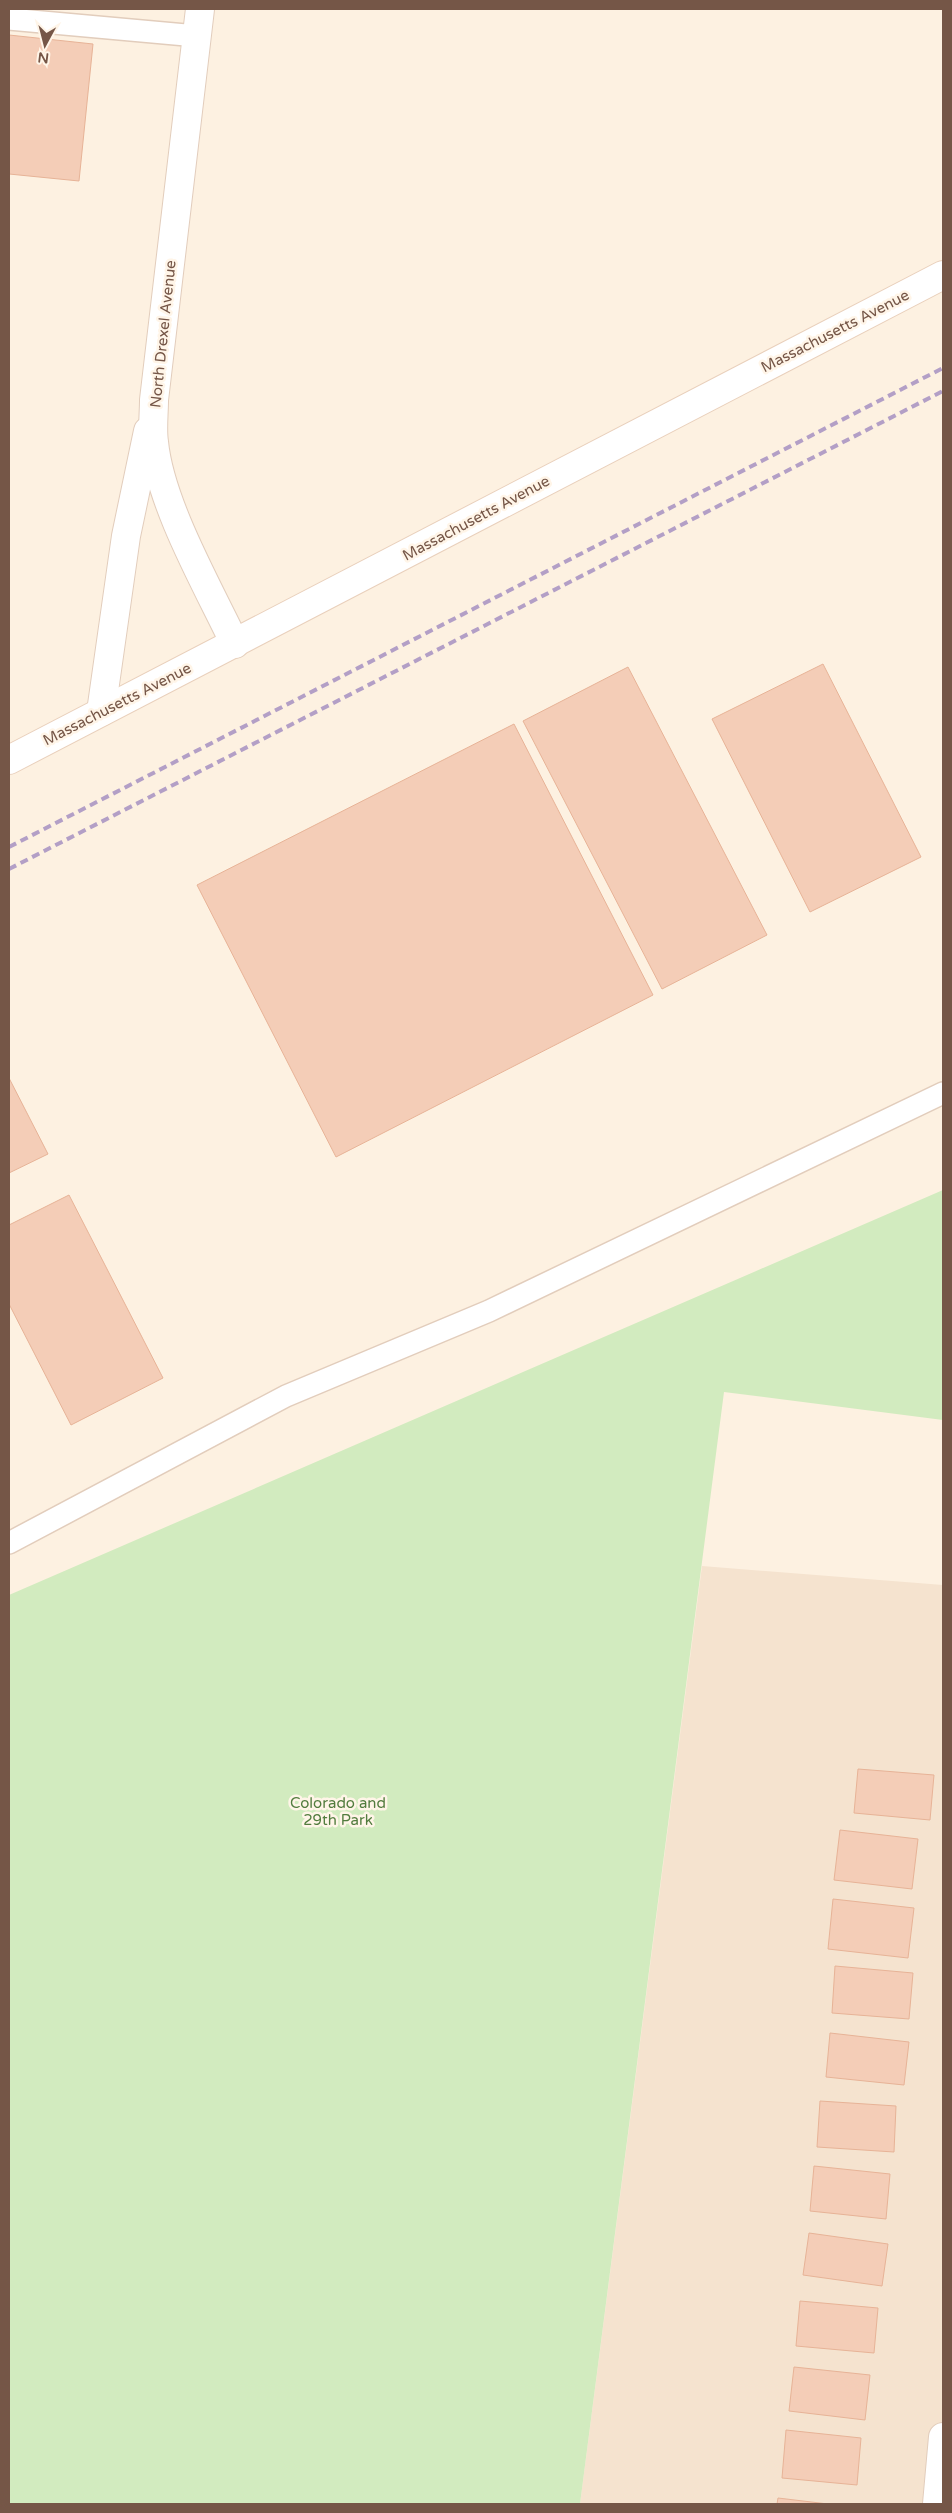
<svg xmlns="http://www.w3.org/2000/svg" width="952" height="2513" viewBox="0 0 952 2513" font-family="'Varela Round',sans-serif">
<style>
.residential{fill:#f5e3cf}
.green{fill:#d2ebbf}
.building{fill:#f4cdb7;stroke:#e7b397}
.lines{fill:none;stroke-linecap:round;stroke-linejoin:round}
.service-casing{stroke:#e2cdbc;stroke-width:24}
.minor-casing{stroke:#e2cdbc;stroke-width:30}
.secondary-casing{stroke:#e9d0bc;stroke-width:30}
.service{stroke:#fff;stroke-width:21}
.minor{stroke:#fff;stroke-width:28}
.secondary{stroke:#fff;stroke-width:28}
.rail{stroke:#b39fc6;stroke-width:4;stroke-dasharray:8 5;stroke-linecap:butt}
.labels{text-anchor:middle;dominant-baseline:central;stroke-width:5;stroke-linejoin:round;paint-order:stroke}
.street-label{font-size:15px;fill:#755647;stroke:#fff5e8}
.park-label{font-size:15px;fill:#527c3e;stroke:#fff5e8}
</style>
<rect width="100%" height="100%" fill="#fdf1e1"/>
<path class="residential" d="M702,1566L943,1585V2504H580Z"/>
<path class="green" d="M943,1190V1420L724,1392L580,2504H9V1595Z"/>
<g class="building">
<path d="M9,35L93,44L79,181L9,174Z"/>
<path d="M823,664L921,857L810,912L712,719Z"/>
<path d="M628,667L767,935L662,989L523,721Z"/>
<path d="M514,724L653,995L336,1157L197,885Z"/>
<path d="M9,1078L48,1154L9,1173Z"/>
<path d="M69,1195L163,1378L71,1425L9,1304V1225Z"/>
<path d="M858,1769L934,1775L930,1820L854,1813Z"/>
<path d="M840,1830L918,1839L912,1889L834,1880Z"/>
<path d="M833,1899L914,1908L908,1958L828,1949Z"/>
<path d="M835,1966L913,1973L909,2019L832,2013Z"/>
<path d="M830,2033L909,2042L904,2085L826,2077Z"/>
<path d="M820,2101L896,2106L894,2152L817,2147Z"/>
<path d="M814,2166L890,2174L886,2219L810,2211Z"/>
<path d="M809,2233L888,2244L882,2286L803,2275Z"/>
<path d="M800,2301L878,2308L874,2353L796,2346Z"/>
<path d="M794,2367L870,2375L865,2420L789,2411Z"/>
<path d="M786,2430L861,2438L857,2485L782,2478Z"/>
<path d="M778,2498L828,2504H777Z"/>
</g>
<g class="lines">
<g class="service-casing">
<g id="service">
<path d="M9,19L197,36"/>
<path d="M9,1543L286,1396L489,1311L943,1093"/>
</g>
</g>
<g class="minor-casing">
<g id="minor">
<path d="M200,9L154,400C154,414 152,429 154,442C160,504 208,587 235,644"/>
<path d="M101,712L126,536L148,431"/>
<path d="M937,2504L943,2437"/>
</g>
</g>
<g class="secondary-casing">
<path id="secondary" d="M9,760L943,275"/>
</g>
<use href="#service" class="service"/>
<use href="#minor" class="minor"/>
<use href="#secondary" class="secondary"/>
<g class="rail">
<path d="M9,847L943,368"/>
<path d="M9,869L943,391"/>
</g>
</g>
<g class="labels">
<g class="street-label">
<text transform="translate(835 331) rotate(-27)">Massachusetts Avenue</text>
<text transform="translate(163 334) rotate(-84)">North Drexel Avenue</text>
<text transform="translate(476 518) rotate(-28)">Massachusetts Avenue</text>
<text transform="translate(117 704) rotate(-27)">Massachusetts Avenue</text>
</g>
<g class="park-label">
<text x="338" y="1803">Colorado and<tspan x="338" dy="17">29th Park</tspan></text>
</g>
</g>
<rect width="952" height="2513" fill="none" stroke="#755647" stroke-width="20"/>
<g transform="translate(45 45) rotate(187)" stroke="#fff5e8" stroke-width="4" paint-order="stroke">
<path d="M0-4L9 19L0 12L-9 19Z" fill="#755647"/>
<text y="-8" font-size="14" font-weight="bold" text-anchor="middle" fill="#755647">N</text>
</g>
</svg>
